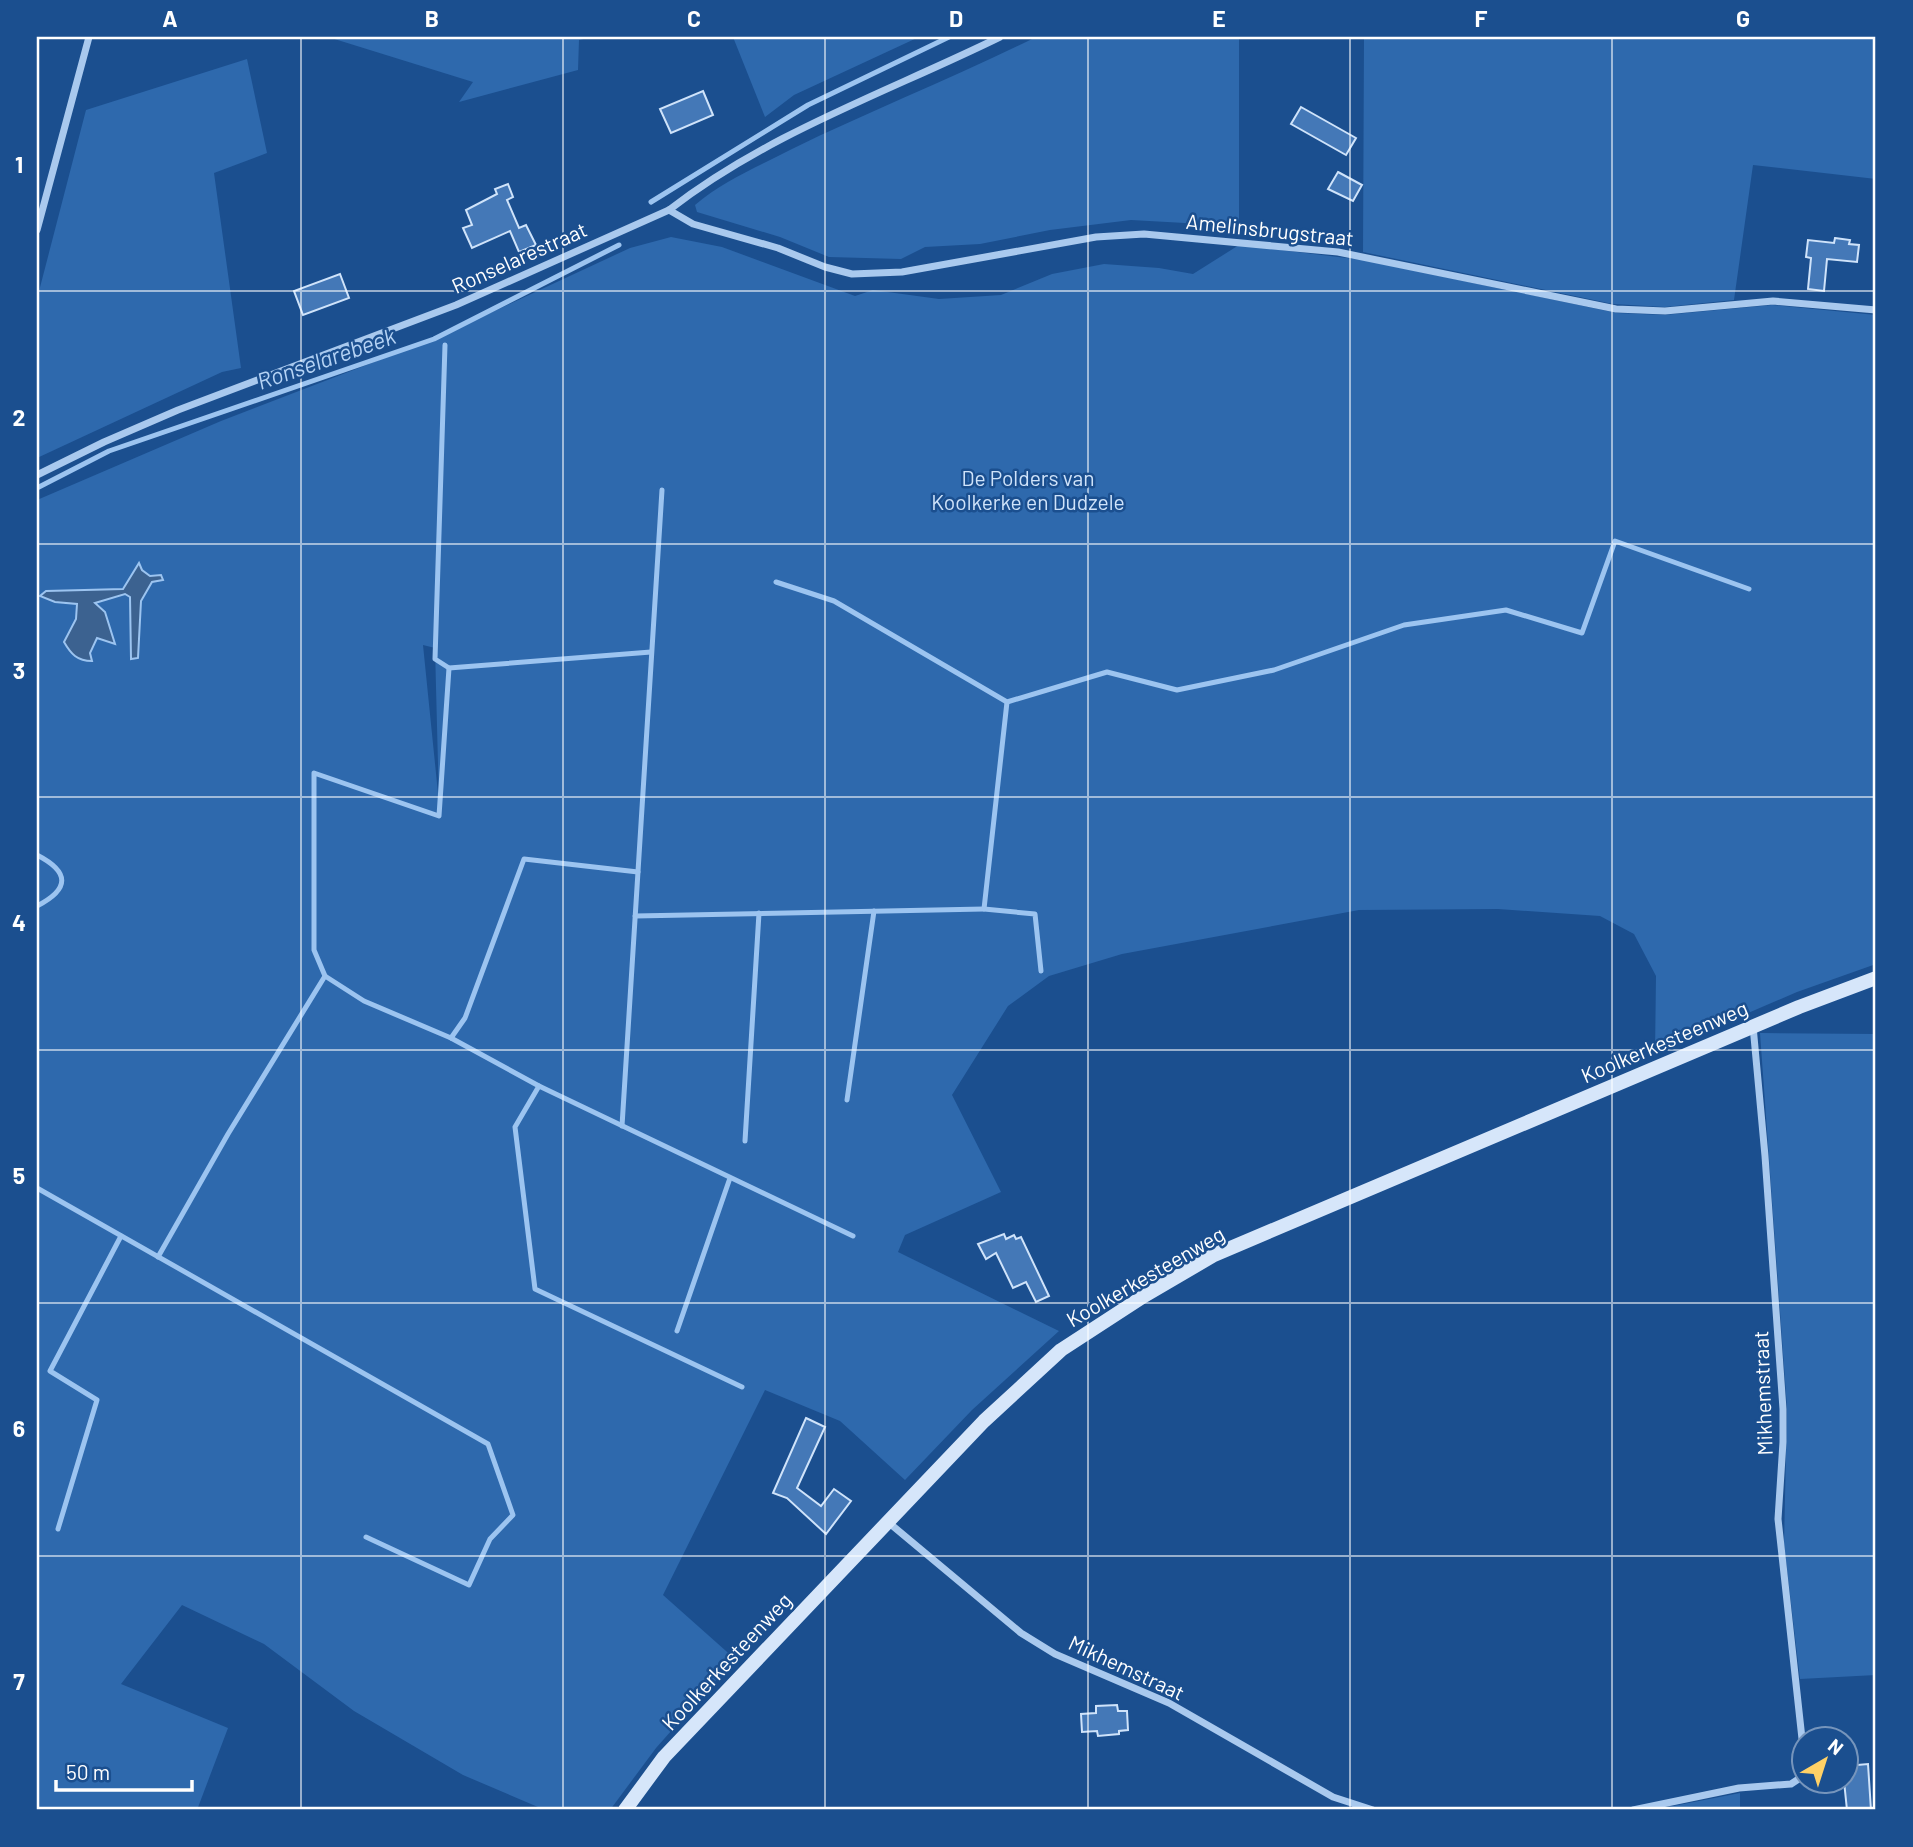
<svg xmlns="http://www.w3.org/2000/svg" width="1913" height="1847" viewBox="0 0 1913 1847" font-family="Barlow,sans-serif">
<style>
.green{fill:#2e69ad;fill-rule:evenodd}
.water{fill:#3c6290;stroke:#9cc4f0;stroke-width:2}
.lines{fill:none;stroke-linecap:round;stroke-linejoin:round}
.stream{stroke:#9cc4f0;stroke-width:5}
.building{fill:#4478b7;stroke:#cfe3fa;stroke-width:2}
.minor{stroke:#a9c9ee;stroke-width:7}
.secondary{stroke:#d6e6fa;stroke-width:14}
.grid{fill:none;stroke:#fff;stroke-width:2;stroke-opacity:0.55}
.labels{text-anchor:middle;dominant-baseline:central;stroke-width:5;stroke-linejoin:round;paint-order:stroke}
.street-label{font-size:21px;fill:#fff;stroke:#1b4f8f}
.park-label{font-size:21px;fill:#cfe3fa;stroke:#1b4f8f}
.water-label{font-size:23px;font-style:italic;fill:#b5d3f5;stroke:#1b4f8f}
.neatline{fill:none;stroke:#fff;stroke-width:2.5}
.grid-label{font-size:23px;text-anchor:middle;font-weight:bold;fill:#fff}
</style>
<rect width="100%" height="100%" fill="#1b4f8f"/>
<g class="green">
<path d="M328,37H593L579,40L578,70L459,102L473,82Z"/>
<path d="M733,37H919L794,95L765,117Z"/>
<path d="M1036,37H1239V226L1131,220L1050,230L980,244L925,247L901,259L829,257L780,237L697,212L695,205C723,181 759,166 792,149C872,110 956,77 1036,37Z"/>
<path d="M1364,37H1876V179L1753,165L1734,300L1665,307L1613,304L1363,252Z"/>
<path d="M247,59L267,153L214,173L241,368L222,372L37,458V299L86,110Z"/>
<path d="M671,237L722,247L855,296L873,290L939,299L1001,295L1052,274L1104,264L1159,268L1193,274L1239,245L1363,260L1617,313L1664,315L1772,305L1876,315V964L1797,992L1655,1053L1656,976L1634,934L1600,916L1498,909L1359,910L1122,954L1049,976L1008,1006L952,1095L1001,1192L905,1235L898,1252L1059,1331L972,1410L905,1480L840,1421L765,1390L663,1595L735,1659L656,1748L610,1810H545L463,1775L354,1711L264,1644L182,1605L121,1684L228,1728L197,1810H37V500L221,421L434,339L630,248ZM423,645L435,648L439,803Z"/>
<path d="M1760,1033L1876,1034V1675L1800,1679L1784,1544L1787,1408Z"/>
<path d="M1740,1793V1810H1653Z"/>
</g>
<path class="water" d="M139,563L142,570L150,576L161,575L163,580L152,582L141,601L138,658L131,659L130,597L125,594L95,603L105,612L115,644L97,638L90,653L92,661C77,661 71,654 64,642L76,619L77,604L55,602L40,596L46,591L123,589Z"/>
<g class="lines">
<g class="stream">
<path d="M651,202L808,105L949,37"/>
<path d="M445,345L435,659L449,668L651,652"/>
<path d="M37,488L109,451L434,339L619,245"/>
<path d="M776,582L834,601L1007,702L1107,672L1177,690L1274,670L1404,625L1506,610L1582,633L1615,541L1749,589"/>
<path d="M1007,702L984,909L1035,914L1041,971"/>
<path d="M37,855C70,872 70,889 37,906"/>
<path d="M635,916L984,909"/>
<path d="M325,976L314,950V773L439,816L449,668"/>
<path d="M451,1038L465,1018L524,859L638,872"/>
<path d="M539,1086L515,1127L535,1289L742,1387"/>
<path d="M847,1100L874,911"/>
<path d="M622,1126L662,490"/>
<path d="M745,1141L759,913"/>
<path d="M37,1188L488,1444L513,1515L490,1539L469,1585L366,1537"/>
<path d="M158,1257L228,1134L325,976L364,1001L451,1038L539,1086L853,1236"/>
<path d="M677,1331L730,1178"/>
<path d="M58,1529L97,1400L50,1371L121,1236"/>
</g>
</g>
<g class="building">
<path d="M703,91L713,115L671,133L660,109Z"/>
<path d="M1301,107L1356,138L1346,155L1291,124Z"/>
<path d="M1338,172L1362,185L1353,201L1328,189Z"/>
<path d="M508,184L513,197L507,200L519,228L526,225L536,245L519,252L510,231L472,248L463,228L472,225L466,210L497,194L495,189Z"/>
<path d="M1835,238L1850,240L1849,244L1859,245L1857,262L1827,259L1824,291L1808,289L1811,258L1806,257L1808,240L1834,243Z"/>
<path d="M340,274L349,298L303,315L294,291Z"/>
<path d="M1004,1234L1006,1239L1014,1235L1016,1239L1021,1237L1049,1296L1036,1302L1026,1282L1013,1288L996,1253L986,1259L978,1244Z"/>
<path d="M806,1418L825,1427L797,1488L821,1506L834,1489L851,1501L826,1534L787,1498L773,1493Z"/>
<path d="M1117,1705L1118,1711H1127L1128,1730L1119,1731V1734L1098,1736L1097,1731L1082,1732L1081,1714L1096,1713V1706Z"/>
<path d="M1868,1764L1871,1810H1847L1844,1781H1846V1766Z"/>
</g>
<g class="lines">
<g class="minor">
<path d="M669,210L693,224L778,248L825,267L852,274L902,272L1096,237L1144,234L1338,252L1616,309L1665,311L1773,301L1876,310"/>
<path d="M37,230L89,37"/>
<path d="M37,475L104,442L178,410L456,305L669,210C768,133 888,92 1000,37"/>
<path d="M1753,1026L1765,1156L1783,1409V1442L1778,1519L1804,1757"/>
<path d="M888,1522L1021,1633L1055,1654L1169,1703L1333,1797L1373,1810"/>
<path d="M1633,1810L1739,1788L1791,1784L1800,1778L1804,1768"/>
</g>
<path class="secondary" d="M625,1810L664,1757L984,1421L1061,1350L1144,1296L1214,1255L1799,1007L1876,978"/>
</g>
<path class="grid" d="M301,37V1810M563,37V1810M825,37V1810M1088,37V1810M1350,37V1810M1612,37V1810M37,291H1876M37,544H1876M37,797H1876M37,1050H1876M37,1303H1876M37,1556H1876"/>
<g class="labels">
<g class="street-label">
<text transform="translate(1270 229) rotate(6)">Amelinsbrugstraat</text>
<text transform="translate(519 257) rotate(-24)">Ronselarestraat</text>
<text transform="translate(1664 1041) rotate(-23)">Koolkerkesteenweg</text>
<text transform="translate(1145 1276) rotate(-30)">Koolkerkesteenweg</text>
<text transform="translate(1762 1393) rotate(-92)">Mikhemstraat</text>
<text transform="translate(726 1661) rotate(-47)">Koolkerkesteenweg</text>
<text transform="translate(1127 1667) rotate(25)">Mikhemstraat</text>
</g>
<g class="park-label">
<text x="1028" y="477">De Polders van<tspan x="1028" dy="24">Koolkerke en Dudzele</tspan></text>
</g>
<g class="water-label">
<text transform="translate(326 358) rotate(-19)">Ronselarebeek</text>
</g>
</g>
<rect width="1913" height="1847" fill="none" stroke="#1b4f8f" stroke-width="77"/>
<g transform="translate(1825 1760) rotate(39)"><circle r="33" fill="#1b4f8f" stroke="#7695bc" stroke-width="2"/>
<path d="M0-5L12 26L0 18L-12 26Z" fill="#ffd166"/>
<text y="-10" font-size="19" font-weight="bold" text-anchor="middle" fill="#ffffff">N</text>
</g>
<path d="M56 1780v10h136v-10" fill="none" stroke="#ffffff" stroke-width="3.5"/>
<text x="66" y="1780" font-size="21" fill="#ffffff" stroke="#1b4f8f" stroke-width="5" paint-order="stroke">50 m</text>
<rect x="38" y="38" width="1836" height="1770" class="neatline"/>
<g class="grid-label">
<text x="170" y="27">A</text>
<text x="432" y="27">B</text>
<text x="694" y="27">C</text>
<text x="956" y="27">D</text>
<text x="1219" y="27">E</text>
<text x="1481" y="27">F</text>
<text x="1743" y="27">G</text>
<text x="19" y="173">1</text>
<text x="19" y="426">2</text>
<text x="19" y="679">3</text>
<text x="19" y="931">4</text>
<text x="19" y="1184">5</text>
<text x="19" y="1437">6</text>
<text x="19" y="1690">7</text>
</g>
</svg>
